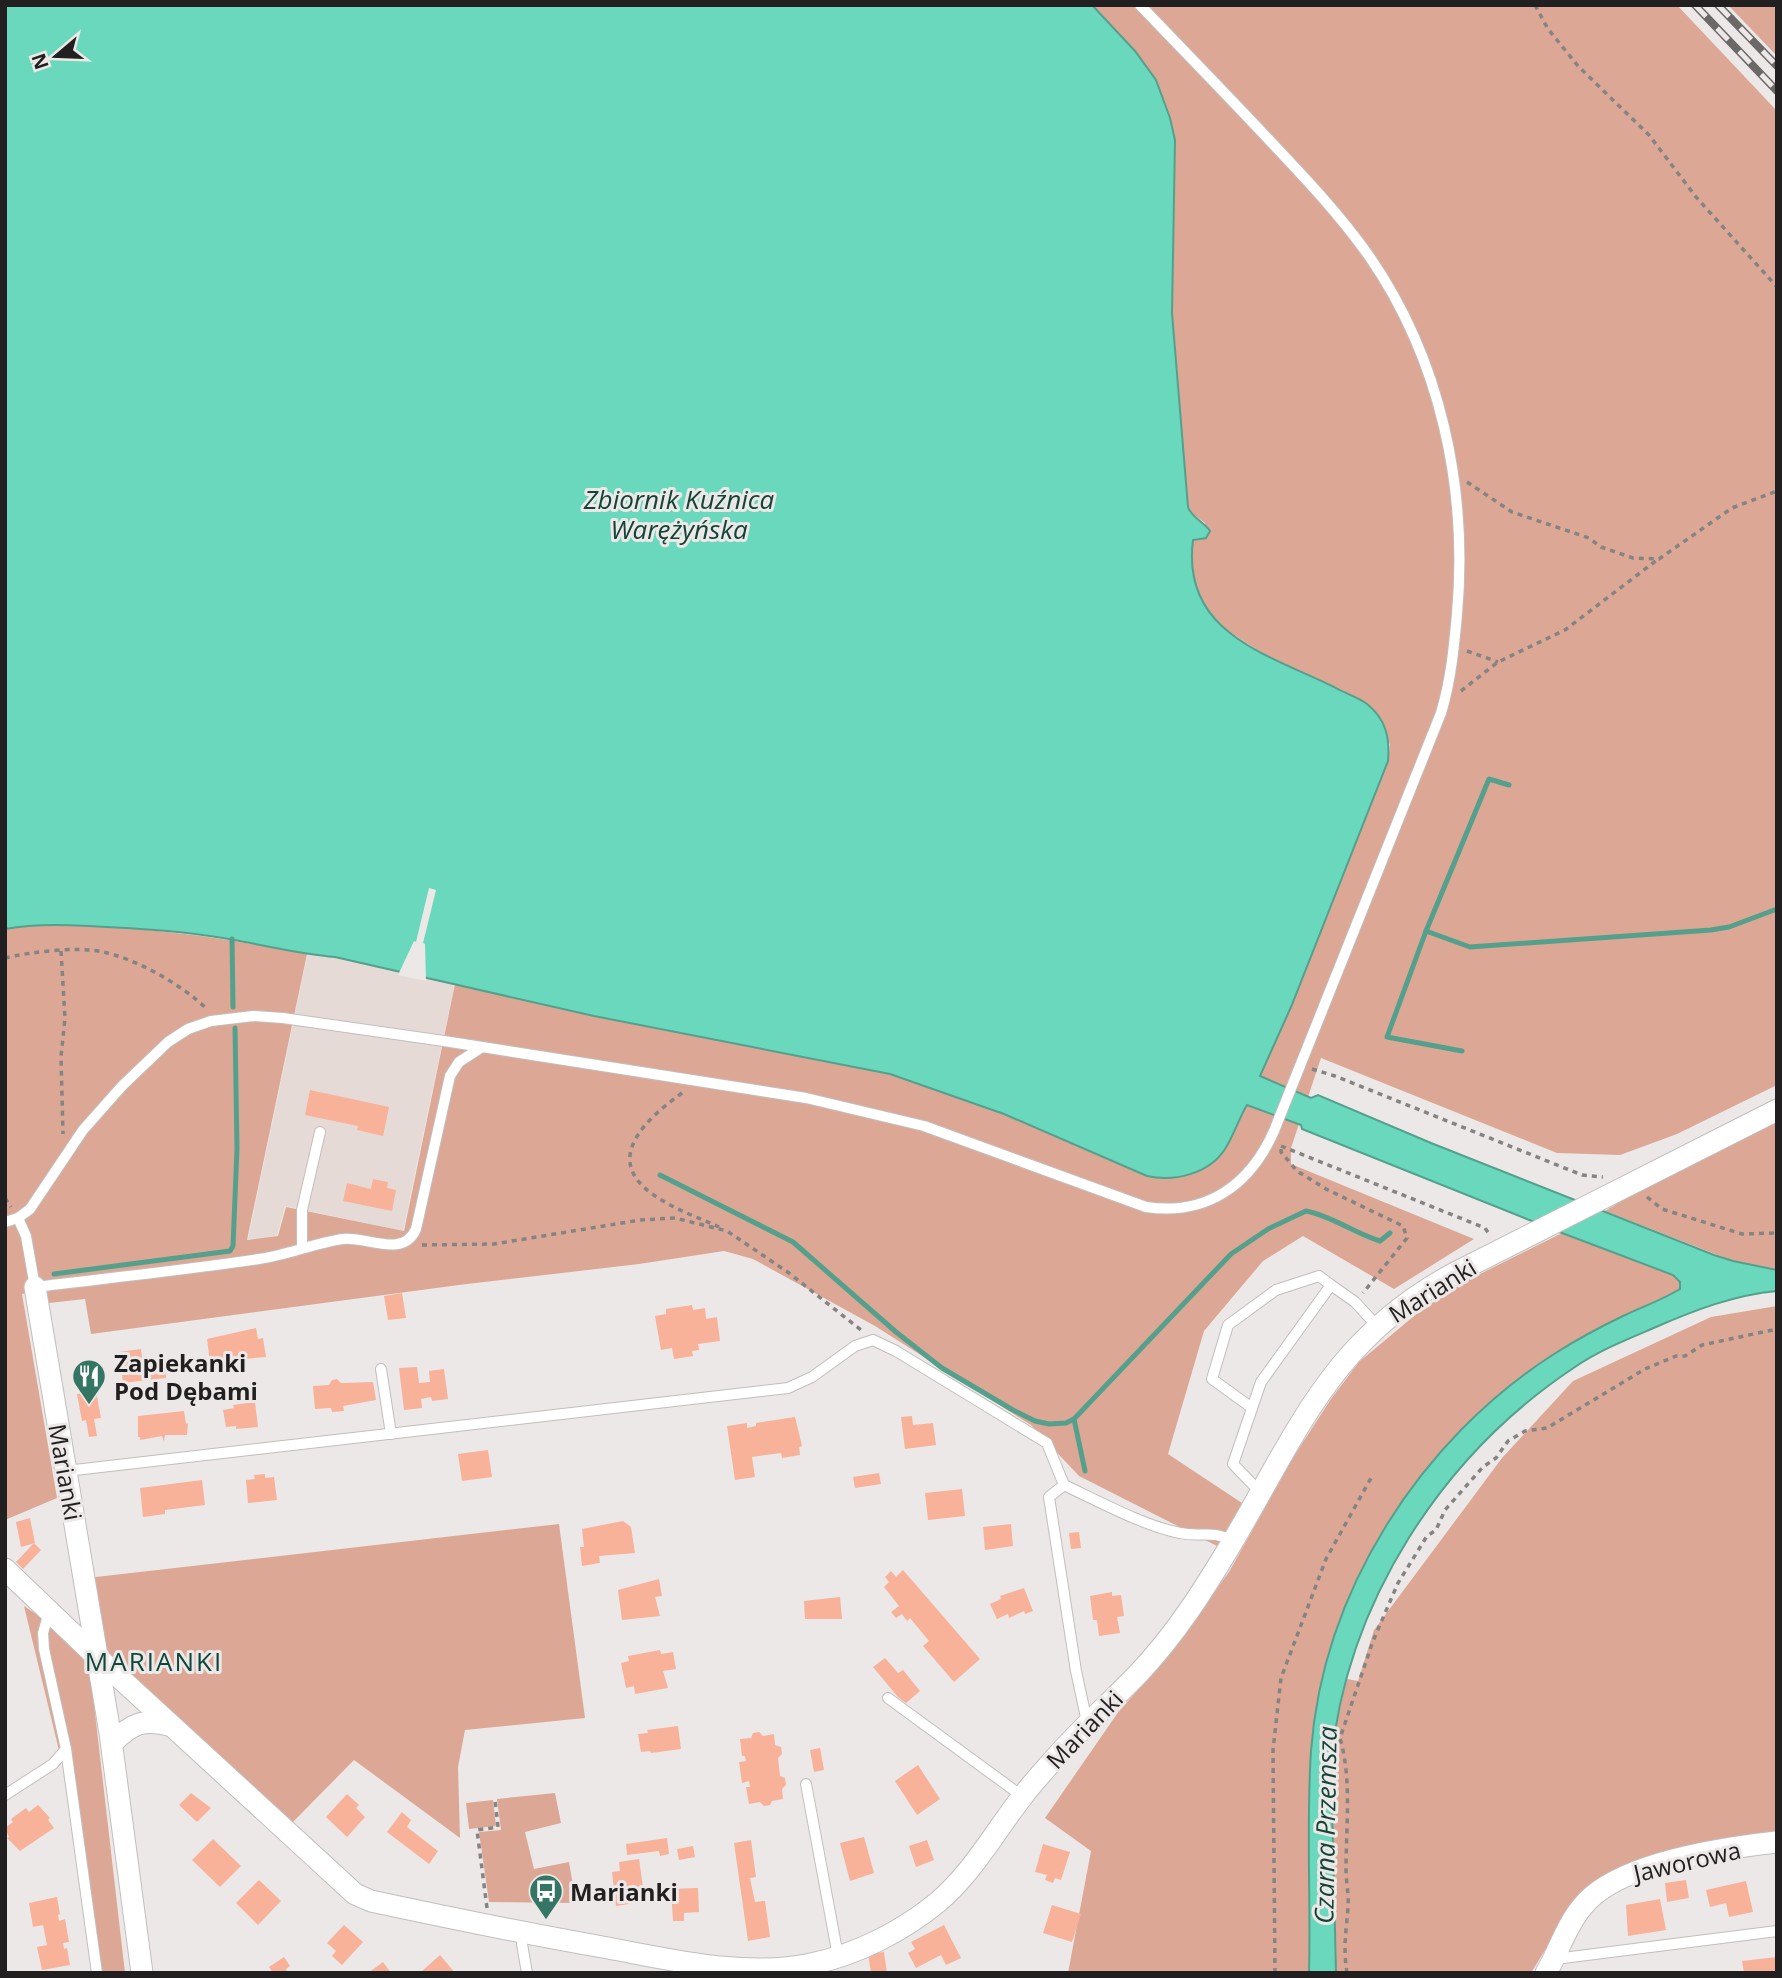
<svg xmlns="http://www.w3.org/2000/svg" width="1782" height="1978" viewBox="0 0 1782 1978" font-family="'Open Sans',sans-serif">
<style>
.built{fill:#e6dad6}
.green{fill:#dca895}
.water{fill:#6ad8bc;stroke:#54a08d;stroke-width:2}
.pier{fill:#ece8e7}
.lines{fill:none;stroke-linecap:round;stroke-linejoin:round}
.stream{stroke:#54a08d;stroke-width:5}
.building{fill:#f7b299}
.service-casing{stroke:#c2bebd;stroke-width:12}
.minor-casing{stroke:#c2bebd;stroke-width:23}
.path{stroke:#868383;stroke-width:3.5;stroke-dasharray:5 5;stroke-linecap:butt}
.service{stroke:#fff;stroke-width:10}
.minor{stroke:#fff;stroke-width:21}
.rail-casing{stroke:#6b6868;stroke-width:8}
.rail{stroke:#ece8e7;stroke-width:5;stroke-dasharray:16;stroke-linecap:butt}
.labels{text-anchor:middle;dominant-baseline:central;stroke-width:6;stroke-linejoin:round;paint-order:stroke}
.street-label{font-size:24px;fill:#211f1f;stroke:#ece8e7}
.poi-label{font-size:24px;font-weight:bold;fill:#211f1f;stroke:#ece8e7;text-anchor:start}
.water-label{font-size:26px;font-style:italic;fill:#124438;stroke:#ece8e7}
.neighbourhood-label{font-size:26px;letter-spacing:2px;fill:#0f463a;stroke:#ece8e7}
</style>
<rect width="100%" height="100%" fill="#ece8e7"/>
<path class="built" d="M325,870L473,896L403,1231L285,1206L277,1236L248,1239Z"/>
<g class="green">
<path d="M1092,5H1677L1777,111V1085L1677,1134L1620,1155L1557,1153L1321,1058L1291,1148V1164L1474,1239L1394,1289L1303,1236L1263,1261L1204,1331L1168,1454L1242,1503L1217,1546L1079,1476L1031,1425L875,1326L753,1259L724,1251L639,1264L459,1285L91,1334L85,1299L49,1303L41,1291L22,1294L57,1498L5,1520V929C38,923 69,925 103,927C172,930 239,941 307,954L247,1240L278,1236L286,1207L404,1231L455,984L594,1016L890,1074L1004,1114L1147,1176C1171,1181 1191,1174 1213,1163L1345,871L1388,761L1390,744L1318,680L1276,662L1222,627C1197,605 1189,572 1193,539H1203L1205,523L1190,512L1188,507L1172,313L1175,140C1160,73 1138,53 1092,5Z"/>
<path d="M1728,5H1777V56Z"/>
<path d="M1777,1120V1270L1733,1261L1605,1211L1658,1179Z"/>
<path d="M1562,1233L1673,1275L1680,1282L1681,1289C1663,1300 1643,1307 1624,1316C1600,1327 1576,1340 1554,1354C1420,1440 1323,1591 1311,1751C1306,1825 1311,1899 1309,1973H1068L1091,1851L1045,1818L1119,1711L1159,1667L1229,1572L1294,1456L1331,1399L1359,1362L1420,1311L1466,1281Z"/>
<path d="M1777,1306V1835L1727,1842L1630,1863L1567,1914L1531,1973H1336L1331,1763L1334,1732L1347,1679L1358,1681L1374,1630L1502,1458L1573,1381L1711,1317Z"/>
<path d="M559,1524L585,1718L465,1730L458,1767L460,1838L354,1760L288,1827L106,1656L87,1578Z"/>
<path d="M24,1606L57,1628L89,1661L125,1973H92L63,1767Z"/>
<path d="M555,1793L561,1823L525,1832L534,1869L569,1862L576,1903L489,1902L479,1832L501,1830L497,1799Z"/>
<path d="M493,1800L496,1826L469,1829L466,1803Z"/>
</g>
<path class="water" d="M5,5H1092L1135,51L1156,80L1170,118L1175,140L1172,313L1188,507C1191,517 1204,522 1210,531L1206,538L1193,540C1181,633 1267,654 1334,687C1344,693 1358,697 1367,704C1386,719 1390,738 1388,761L1291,1007L1260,1076L1311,1098L1318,1095L1431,1143L1714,1255L1733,1261L1777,1270V1291C1734,1295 1695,1310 1656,1327C1628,1339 1600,1350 1575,1367C1442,1455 1346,1603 1331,1763L1336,1973H1309C1311,1899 1306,1825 1311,1751C1323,1591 1420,1440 1554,1354C1576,1340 1600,1327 1623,1316C1642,1307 1662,1300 1680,1289V1282L1673,1275L1562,1233L1302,1129L1301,1125L1247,1105C1239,1118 1234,1135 1225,1149C1209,1174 1174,1182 1147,1176L1004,1114L890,1074L594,1016L335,957C301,954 268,946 234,940C192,932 149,929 107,927C72,925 39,923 5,929Z"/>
<path class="pier" d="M429,888L436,890L423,943L425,944L426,981L398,975L414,941L416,942Z"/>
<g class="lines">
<g class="stream">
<path d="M1426,931L1489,779L1509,785"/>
<path d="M232,939L233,1007"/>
<path d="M1462,1051L1387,1037L1426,931L1470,947L1711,930L1729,927L1777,909"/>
<path d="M660,1175L793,1242L896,1332L942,1368L1013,1410L1035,1421L1049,1424L1066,1423L1074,1419L1231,1254L1268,1229L1306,1211C1332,1216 1354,1233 1380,1241L1390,1233"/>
<path d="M54,1274L230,1251L233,1246L237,1149L235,1028"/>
<path d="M1074,1419L1085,1471"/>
</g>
</g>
<g class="building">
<path d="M310,1090L389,1107L383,1136L357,1130L358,1126L305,1115Z"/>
<path d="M373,1179L388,1182L387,1188L396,1190L392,1211L343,1201L347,1183L371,1189Z"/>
<path d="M402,1293L406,1318L388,1320L384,1296Z"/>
<path d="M692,1305L693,1310L705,1308L706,1319L717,1317L720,1341L698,1344L699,1350L692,1351L693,1356L674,1359L672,1348L661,1350L655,1316L666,1314V1309Z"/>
<path d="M256,1328L258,1339L263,1338L266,1357L210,1362L207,1339Z"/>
<path d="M141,1349L143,1366L165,1364L166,1378L123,1383L119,1352Z"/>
<path d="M417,1367L419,1383L430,1382L429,1371L444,1369L448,1399L432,1401L431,1397L421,1399L422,1408L404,1410L399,1368Z"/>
<path d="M337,1379L341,1383L373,1382L376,1400L343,1406L344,1411L332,1412L331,1408L315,1409L313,1386L329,1385L332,1380Z"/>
<path d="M96,1391L101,1418L94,1419L97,1436L89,1437L86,1420L82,1421L77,1394Z"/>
<path d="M255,1402L258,1427L236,1429V1426L226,1427L223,1410L234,1408L233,1405Z"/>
<path d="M184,1411L186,1424L188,1423L187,1435H165L164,1442L162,1436L140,1440V1437H138V1416Z"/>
<path d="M912,1416L913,1425L933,1423L936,1445L905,1449L901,1417Z"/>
<path d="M795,1417L802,1446L799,1447L800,1455L782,1458L781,1453L752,1457L755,1477L735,1480L727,1426L747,1423V1428L756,1426V1423Z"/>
<path d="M488,1450L492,1477L462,1481L458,1454Z"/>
<path d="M879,1473L881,1484L855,1488L853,1477Z"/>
<path d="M265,1474V1478L274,1477L277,1500L248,1503L246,1480L255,1479L254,1475Z"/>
<path d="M202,1480L205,1505L165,1510V1514L143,1517L140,1488Z"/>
<path d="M962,1489L965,1516L928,1520L925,1493Z"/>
<path d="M30,1518L35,1543L21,1547L16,1522Z"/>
<path d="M623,1521L631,1527L635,1553L599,1556L600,1563L582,1566L580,1547H584L582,1529Z"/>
<path d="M1011,1524L1013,1546L985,1550L983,1527Z"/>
<path d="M1079,1532L1081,1548L1071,1549L1069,1533Z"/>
<path d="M34,1543L41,1550L23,1569L16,1562Z"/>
<path d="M903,1570L980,1659L954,1682L923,1646L929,1641L910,1618L907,1621L902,1614L896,1618L891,1612L899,1606L884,1587L889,1582L885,1577L891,1571L896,1577Z"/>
<path d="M659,1579L662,1596L655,1597L660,1616L622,1620L618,1590Z"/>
<path d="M1024,1588L1033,1611L1025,1614L1024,1611L1009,1618L1008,1614L997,1619L990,1604L1001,1599L1000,1596Z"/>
<path d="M1112,1592V1596L1121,1595L1124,1616L1117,1617L1120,1633L1099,1636L1097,1620H1093L1090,1596Z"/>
<path d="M840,1597L842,1619H805L804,1601Z"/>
<path d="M660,1650L661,1654L673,1652L676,1669L663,1671L668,1688L635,1694L634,1686L626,1688L621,1663L629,1661L628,1656Z"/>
<path d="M885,1658L898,1673L903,1670L920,1691L906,1703L898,1697L873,1667Z"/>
<path d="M678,1726L681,1749L651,1753L650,1751L641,1752L638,1734L648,1733L647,1730Z"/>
<path d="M759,1732L763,1736L774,1734L775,1745L781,1747L782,1754L778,1758L780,1776L785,1778L786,1785L782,1789L783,1799L772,1801L770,1805L764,1806L760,1802L749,1804L746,1787H750L749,1781L742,1783L739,1762L746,1761L745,1756H742L740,1739L751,1738L753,1733Z"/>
<path d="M820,1748L824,1770L814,1772L810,1750Z"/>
<path d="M918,1765L940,1799L917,1815L895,1781Z"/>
<path d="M191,1793L211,1808L197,1822L179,1805Z"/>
<path d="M347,1794L359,1805L356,1808L365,1817L347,1837L326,1817Z"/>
<path d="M38,1805L50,1818L48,1820L54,1828L20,1851L7,1838L9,1837L5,1828L13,1822L11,1819L26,1808L29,1812Z"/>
<path d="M402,1812L411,1820L407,1827L438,1851L429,1864L387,1832Z"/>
<path d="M864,1837L874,1873L850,1881L840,1843Z"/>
<path d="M667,1838L669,1854L660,1856L659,1851L627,1855L626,1844Z"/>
<path d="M213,1839L241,1866L220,1887L192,1860Z"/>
<path d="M751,1840L756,1877L750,1878L755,1902L765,1901L770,1937L748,1941L734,1843Z"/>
<path d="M927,1840L934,1860L916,1867L909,1846Z"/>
<path d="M1043,1844L1070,1852L1061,1880L1055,1878L1053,1883L1045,1880L1047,1875L1035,1872Z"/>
<path d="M693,1846L695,1857L679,1860L677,1849Z"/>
<path d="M639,1859L644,1894L628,1896L629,1904L616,1906L612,1872L620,1871L619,1862Z"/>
<path d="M259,1880L281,1901L258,1925L236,1903Z"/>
<path d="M1686,1880L1689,1898L1667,1902L1665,1883Z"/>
<path d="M1746,1881L1753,1912L1729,1917L1726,1903L1710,1907L1706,1890Z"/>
<path d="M698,1888L699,1912L684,1913V1921H673L671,1889Z"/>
<path d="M57,1897L60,1914L58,1915L59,1921L65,1919L69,1942L63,1943L64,1949L67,1948L70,1965L42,1970L37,1947L47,1945L43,1925L33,1927L29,1903Z"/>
<path d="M1660,1899L1666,1930L1628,1936L1626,1905Z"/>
<path d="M1052,1905L1081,1914L1072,1942L1043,1933Z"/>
<path d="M344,1925L363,1942L342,1965L332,1956L336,1951L327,1943Z"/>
<path d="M944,1925L961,1958L946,1965L941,1955L916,1968L908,1953L915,1949L911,1942Z"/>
<path d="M884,1952L887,1973H871L868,1954Z"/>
<path d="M440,1955L455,1973H424L422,1971Z"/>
<path d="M284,1957L290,1966L286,1969L288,1973H273L269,1967Z"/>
<path d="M1777,1957V1973H1744L1742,1961Z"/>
<path d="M383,1962L391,1973H368Z"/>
</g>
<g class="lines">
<g class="service-casing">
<g id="service">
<path d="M18,1218L26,1236L35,1287C109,1278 185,1270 259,1259C288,1255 314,1243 343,1239C367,1236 403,1259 416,1229L450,1076L459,1062L482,1047"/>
<path d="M5,1222L18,1218L30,1209L83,1130L122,1086L168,1042L188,1029L211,1021L253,1016L283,1018L444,1041L806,1098L924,1126L1146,1207C1207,1216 1250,1185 1274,1131L1441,713C1451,680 1454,647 1457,614C1468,489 1441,360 1369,256C1340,215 1306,179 1272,143C1229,97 1184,51 1140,5"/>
<path d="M302,1247V1210L320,1132"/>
<path d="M381,1369L391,1434"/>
<path d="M1252,1408L1212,1379L1228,1325L1276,1290L1319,1276L1331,1285"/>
<path d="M66,1471L788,1388L812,1377L855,1346L873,1340L896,1351L1047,1443L1064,1485C1098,1501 1144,1526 1180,1533C1202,1538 1210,1529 1233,1541"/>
<path d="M1064,1485L1049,1497L1076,1671L1087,1722"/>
<path d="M1261,1493L1233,1464L1261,1382L1331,1285L1355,1302L1377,1326"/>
<path d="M888,1698L1022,1796"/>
<path d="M66,1749L97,1973"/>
<path d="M806,1784L838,1956"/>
<path d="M5,1795L53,1764L66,1749L44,1649L43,1633L49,1612"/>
<path d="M524,1933L522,1944L527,1973"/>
<path d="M1555,1959L1777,1931"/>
</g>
</g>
<g class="minor-casing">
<g id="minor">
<path d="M35,1287L110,1733L142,1973"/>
<path d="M5,1569L97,1657L355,1894L371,1901C450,1918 528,1934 608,1948C673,1960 745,1978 811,1964C856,1955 903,1931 938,1902C973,1872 994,1833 1022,1797C1030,1786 1040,1775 1049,1765C1077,1732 1109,1704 1138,1674C1176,1634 1205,1588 1233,1541C1299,1429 1333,1338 1455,1273L1777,1110"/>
<path d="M112,1743C132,1723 144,1718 172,1726"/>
<path d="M1546,1973C1559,1951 1566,1926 1582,1907C1616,1863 1723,1848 1777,1842"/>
</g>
</g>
<g class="path">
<path d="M1535,5L1548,29L1578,66L1649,135L1696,197L1777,287"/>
<path d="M1467,482L1512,512L1589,538L1601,547L1633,558L1659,559L1732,508L1777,491"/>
<path d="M1467,651L1498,662"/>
<path d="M1461,691L1498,662L1565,630L1657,560"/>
<path d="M61,951L65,1018L61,1057L63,1134"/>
<path d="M5,958C30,952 78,946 103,952C137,959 182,985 207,1009"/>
<path d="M1312,1069L1335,1076L1582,1175L1603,1177"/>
<path d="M682,1093C649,1117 602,1157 651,1193C671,1208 697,1217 719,1227"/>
<path d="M1281,1146L1485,1228L1489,1234"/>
<path d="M1281,1149V1152L1297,1171L1326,1189L1403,1226L1407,1238L1363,1293"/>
<path d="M1647,1197L1662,1209L1742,1234L1777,1233"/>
<path d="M5,1198L11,1207"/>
<path d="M422,1245L494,1244L640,1220L675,1218L727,1231L789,1273L861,1330"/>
<path d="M487,1908L477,1830L498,1827L495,1800"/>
<path d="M1275,1973L1273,1750L1281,1678L1326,1559L1371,1478"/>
<path d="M1347,1973C1343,1947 1346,1933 1348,1908C1349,1895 1346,1882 1346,1869C1346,1827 1352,1779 1340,1738L1373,1641L1398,1583L1427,1536L1436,1530L1445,1510L1483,1467L1496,1458L1508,1441L1525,1431L1547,1428L1645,1369L1676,1356H1685L1702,1345L1777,1329"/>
</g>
<use href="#service" class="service"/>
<use href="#minor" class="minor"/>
<g class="rail-casing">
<g id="rail">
<path d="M1695,5L1777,91"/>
<path d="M1718,5L1777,66"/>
</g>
</g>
<use href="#rail" class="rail"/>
</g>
<defs>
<g id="restaurant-pin" transform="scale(1.75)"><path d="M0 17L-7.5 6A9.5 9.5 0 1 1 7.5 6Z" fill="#347564" stroke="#ece8e7"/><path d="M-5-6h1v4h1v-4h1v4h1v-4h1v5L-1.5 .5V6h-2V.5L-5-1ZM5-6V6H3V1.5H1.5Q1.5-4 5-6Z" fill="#fff"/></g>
<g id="bus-pin" transform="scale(1.75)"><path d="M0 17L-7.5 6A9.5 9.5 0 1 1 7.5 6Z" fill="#347564" stroke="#ece8e7"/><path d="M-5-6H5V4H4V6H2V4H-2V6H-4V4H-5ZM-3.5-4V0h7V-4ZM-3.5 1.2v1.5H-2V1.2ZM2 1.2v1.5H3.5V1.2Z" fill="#fff"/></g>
</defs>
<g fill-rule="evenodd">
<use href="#restaurant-pin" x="89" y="1376"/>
<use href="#bus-pin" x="546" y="1891"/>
</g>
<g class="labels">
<g class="street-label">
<text transform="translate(1432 1290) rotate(-32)">Marianki</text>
<text transform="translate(66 1472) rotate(80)">Marianki</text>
<text transform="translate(1084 1729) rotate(-46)">Marianki</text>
<text transform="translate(1687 1861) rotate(-13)">Jaworowa</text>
</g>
<g class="poi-label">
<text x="114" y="1362">Zapiekanki<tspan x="114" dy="28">Pod Dębami</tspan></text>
<text x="570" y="1891">Marianki</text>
</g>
<g class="water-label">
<text x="679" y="499">Zbiornik Kuźnica<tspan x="679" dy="30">Warężyńska</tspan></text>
<text transform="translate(1325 1825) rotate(-89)">Czarna Przemsza</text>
</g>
<g class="neighbourhood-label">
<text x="154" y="1661">MARIANKI</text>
</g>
</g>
<rect width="1782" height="1978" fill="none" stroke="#211f1f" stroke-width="14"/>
<g transform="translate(56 56) rotate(251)" stroke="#ece8e7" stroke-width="5" paint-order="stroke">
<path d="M0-5L12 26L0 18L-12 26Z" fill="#211f1f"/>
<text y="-10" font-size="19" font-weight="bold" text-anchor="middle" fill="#211f1f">N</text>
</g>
</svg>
